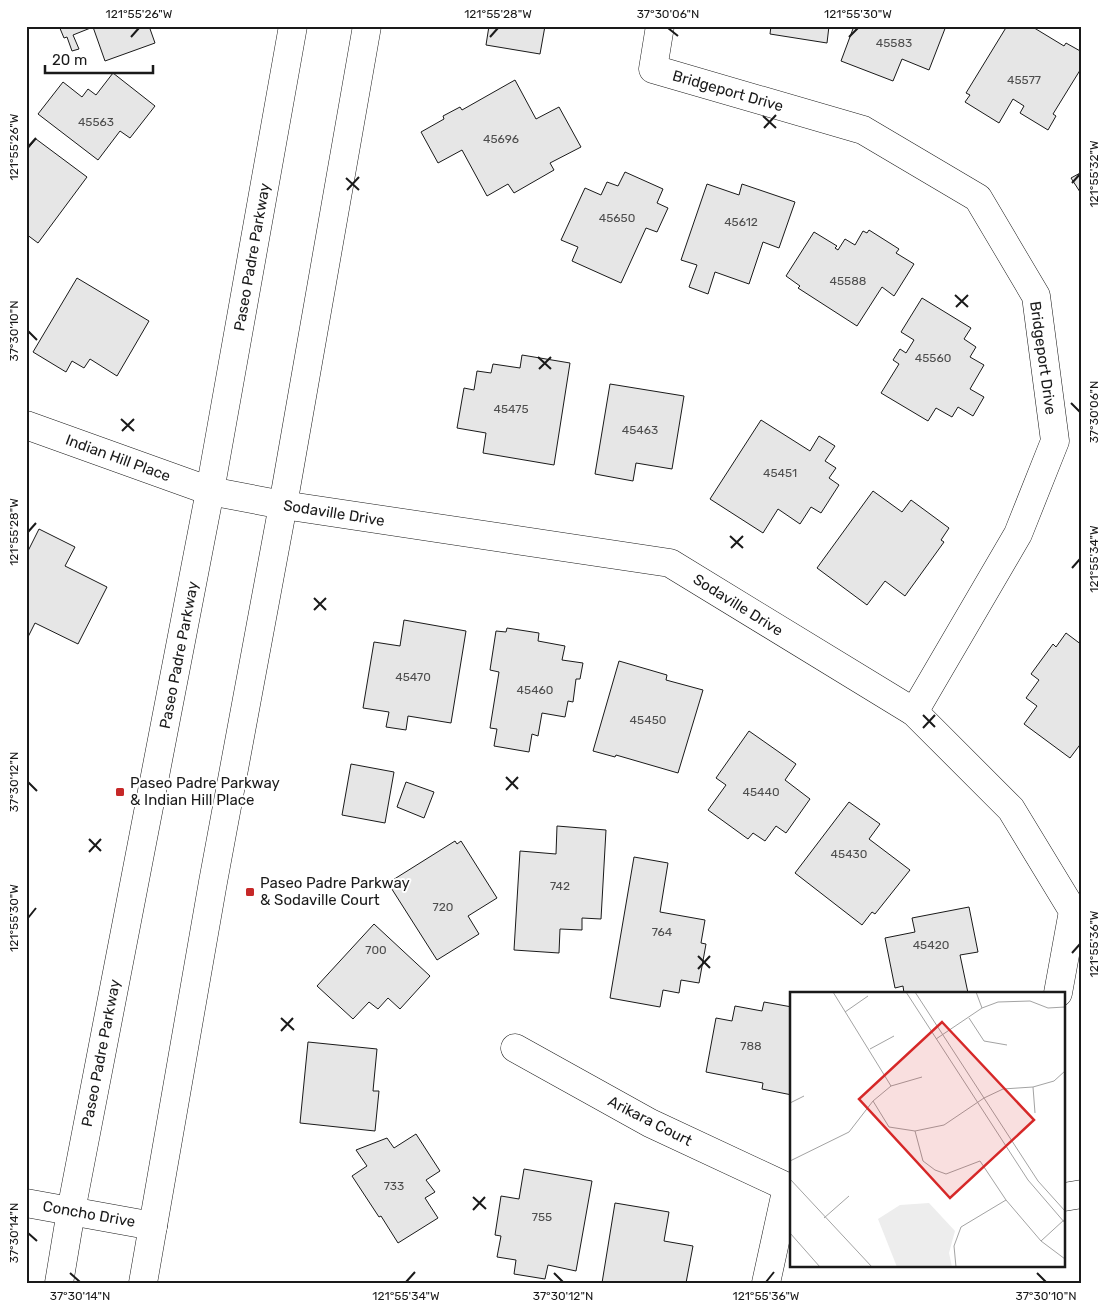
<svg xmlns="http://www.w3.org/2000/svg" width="1108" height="1309" viewBox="0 0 1108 1309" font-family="Rubik,sans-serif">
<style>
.building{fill:#e6e6e6;stroke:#1a1a1a}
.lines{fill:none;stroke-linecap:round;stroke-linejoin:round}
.street-casing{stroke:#1a1a1a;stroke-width:29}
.secondary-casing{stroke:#1a1a1a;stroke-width:29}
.street{stroke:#fff;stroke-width:28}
.secondary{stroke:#fff;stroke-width:28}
.ticks{fill:none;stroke:#1a1a1a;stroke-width:2}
.poi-dot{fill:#c62828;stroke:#fff;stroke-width:2}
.labels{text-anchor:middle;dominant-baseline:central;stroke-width:4;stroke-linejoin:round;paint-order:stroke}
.number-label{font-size:12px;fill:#4d4d4d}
.street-label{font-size:15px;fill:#1a1a1a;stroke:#fff}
.poi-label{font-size:15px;fill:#1a1a1a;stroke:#fff;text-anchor:start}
.inset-road{fill:none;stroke:#a3a3a3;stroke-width:1}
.view{fill:#d62828;fill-opacity:0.15;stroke:#d62828;stroke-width:2.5}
.inset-edge{fill:none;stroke:#1a1a1a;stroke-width:2.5}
.neatline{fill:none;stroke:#1a1a1a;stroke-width:2}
.ticks-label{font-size:12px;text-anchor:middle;fill:#1a1a1a}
</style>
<rect width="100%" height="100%" fill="#fff"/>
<g class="building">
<path d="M59,26H149L155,43L105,61L93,27L73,35L79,49L72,51L67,37L64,38Z"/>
<path d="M488,26H545L540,54L486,45L489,26Z"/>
<path d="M771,26H829L827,43L770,34Z"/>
<path d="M854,26H946L929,70L902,59L893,81L841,61Z"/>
<path d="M1007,26H1031L1064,46L1066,43L1082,52V67L1053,114L1056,116L1048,130L1020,113L1024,106L1013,99L999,123L965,102L970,95L966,93Z"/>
<path d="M113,73L155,106L130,138L120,131L98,160L38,114L63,82L82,97L88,89L96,95Z"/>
<path d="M515,80L536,119L559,107L581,147L550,163L554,170L514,193L508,184L487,196L462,150L438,163L421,132L444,119L443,116L460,107L462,110Z"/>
<path d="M36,139L87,177L38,243L26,234V151Z"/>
<path d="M625,172L663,189L657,203L668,208L657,232L646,228L621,283L572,261L578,247L561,240L585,188L601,195L607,182L618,186Z"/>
<path d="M1082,172V195L1071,178Z"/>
<path d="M707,184L739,195L742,184L795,202L779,248L763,242L749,284L715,272L708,294L689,287L697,265L681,260Z"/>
<path d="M869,230L899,249L896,253L914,264L894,296L882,287L857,326L798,288L800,286L786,276L814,232L837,246L835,248L838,250L845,239L855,245L863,231L867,233Z"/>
<path d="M77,278L149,321L117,376L90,359L84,368L72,361L66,372L33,352Z"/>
<path d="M922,298L971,328L964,339L976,347L970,357L984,365L970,389L984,397L973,416L958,407L952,417L936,408L928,421L881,393L899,364L893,360L900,349L906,353L914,340L901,332Z"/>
<path d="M522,355L570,363L554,465L483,453L486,433L457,428L464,388L474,390L477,371L491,373L493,364L520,368Z"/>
<path d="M610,384L684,396L672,469L636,463L633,481L595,474Z"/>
<path d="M761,420L810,451L819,436L835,446L825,461L836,468L829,478L839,485L821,513L811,507L800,524L778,509L763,533L710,499Z"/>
<path d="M873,491L902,512L911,500L949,528L941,540L944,542L905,596L885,581L867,605L817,568Z"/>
<path d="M39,529L75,547L65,566L107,587L78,644L35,623L26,641V555Z"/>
<path d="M404,620L466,631L451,723L408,716L406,730L386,727L389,712L363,708L374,642L400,646Z"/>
<path d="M507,628L539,633L538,641L565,646L562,660L583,663L580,679H576L573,702L568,701L565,717L542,713L538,736L532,734L529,752L494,746L497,729L490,728L499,672L490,670L496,631L506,632Z"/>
<path d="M1066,633L1082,645V742L1070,758L1024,724L1037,706L1026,698L1039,680L1031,674L1053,644L1056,647Z"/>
<path d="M619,661L667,675L666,680L703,690L678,773L616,755L615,757L593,751Z"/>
<path d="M749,731L796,764L785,780L810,799L786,833L776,826L765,841L753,833L748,839L708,810L726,785L716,778Z"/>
<path d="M351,764L394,772L385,823L342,815Z"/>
<path d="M406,782L434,792L424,818L397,807Z"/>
<path d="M849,802L880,824L869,839L910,870L875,914L872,912L862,925L795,873Z"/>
<path d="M557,826L606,830L601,919L582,918V930L560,929L559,953L514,950L520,851L556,854Z"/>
<path d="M455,841L457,844L461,841L497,898L468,916L479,934L437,960L388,883Z"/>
<path d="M634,857L668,863L660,912L705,920L701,943L706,944L699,983L681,980L679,993L663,990L660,1007L610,998Z"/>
<path d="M969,907L978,952L960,955L968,993H904L903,986L895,988L885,938L915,932L912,918Z"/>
<path d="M374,924L430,976L400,1009L388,998L378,1009L369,1002L353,1019L317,986Z"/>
<path d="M764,1002L792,1007V1095L762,1089L763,1083L706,1072L716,1018L732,1021L735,1006L762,1011Z"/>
<path d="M308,1042L377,1049L373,1091H379L375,1131L300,1123Z"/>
<path d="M416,1134L440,1171L426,1180L435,1192L425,1198L438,1218L398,1243L381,1216L379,1217L352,1176L367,1166L356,1150L387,1138L394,1148Z"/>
<path d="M524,1169L592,1181L576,1271L548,1265L545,1279L514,1274L516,1260L497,1257L501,1236L495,1235L501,1196L519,1199Z"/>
<path d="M615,1203L669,1212L664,1241L693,1246L686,1283H602Z"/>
</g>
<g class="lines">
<g class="street-casing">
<g id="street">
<path d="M660,26L653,69L863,130L978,198L1036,296L1055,441L1018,534L914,712"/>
<path d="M26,425L210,491L283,505L670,563L914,712L1011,809L1073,911L1058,993"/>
<path d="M515,1048L650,1123L787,1187L792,1188"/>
<path d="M1064,1197L1082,1194"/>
<path d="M26,1203L153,1226"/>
<path d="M766,1283L787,1187"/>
</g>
</g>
<g class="secondary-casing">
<g id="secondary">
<path d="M59,1283L71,1211L210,491L293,26"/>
<path d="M143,1283L213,882L283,505L367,26"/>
</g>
</g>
<use href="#street" class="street"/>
<use href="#secondary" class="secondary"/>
</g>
<path class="ticks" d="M668,28L678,36M131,37L139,28M490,37L498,28M849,37L858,28M763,116L776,128M764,128L776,115M28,147L36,138M346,178L359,190M1072,183L1080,174M347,190L359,177M955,295L968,307M956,307L968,295M28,331L37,340M538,357L551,369M539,369L551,357M1071,403L1080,412M121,419L134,431M122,431L134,419M28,532L36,523M730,536L743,548M731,548L743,536M1072,568L1080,559M314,598L326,610M314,610L326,598M923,715L935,727M923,728L935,715M506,777L518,789M28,782L37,791M506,790L518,777M89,839L101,851M89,852L101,839M28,918L36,908M1072,953L1080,944M698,956L710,968M698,969L710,956M281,1018L294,1030M281,1031L293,1018M473,1197L486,1209M473,1210L485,1197M28,1233L37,1241M70,1273L80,1282M554,1273L563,1282M1037,1273L1046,1282M406,1282L415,1272M766,1282L774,1272"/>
<g class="poi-dot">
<rect x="115" y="787" width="10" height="10" rx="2.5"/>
<rect x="245" y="887" width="10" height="10" rx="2.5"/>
</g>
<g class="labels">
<g class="number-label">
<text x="894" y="43">45583</text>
<text x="1024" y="80">45577</text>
<text x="96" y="122">45563</text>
<text x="501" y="139">45696</text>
<text x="617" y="218">45650</text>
<text x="741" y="222">45612</text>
<text x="848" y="281">45588</text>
<text x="933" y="358">45560</text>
<text x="511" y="409">45475</text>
<text x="640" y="430">45463</text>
<text x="780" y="473">45451</text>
<text x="413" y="677">45470</text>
<text x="535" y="690">45460</text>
<text x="648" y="720">45450</text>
<text x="761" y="792">45440</text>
<text x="849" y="854">45430</text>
<text x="560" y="886">742</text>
<text x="443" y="907">720</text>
<text x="662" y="932">764</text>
<text x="931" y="945">45420</text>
<text x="376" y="950">700</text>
<text x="751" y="1046">788</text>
<text x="394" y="1186">733</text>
<text x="542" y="1217">755</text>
</g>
<g class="street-label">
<text transform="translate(728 91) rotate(16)">Bridgeport Drive</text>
<text transform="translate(252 257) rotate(-80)">Paseo Padre Parkway</text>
<text transform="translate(1043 358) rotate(82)">Bridgeport Drive</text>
<text transform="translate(118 458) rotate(20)">Indian Hill Place</text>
<text transform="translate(334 513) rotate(9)">Sodaville Drive</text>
<text transform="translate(738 605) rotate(32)">Sodaville Drive</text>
<text transform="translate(179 655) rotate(-79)">Paseo Padre Parkway</text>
<text transform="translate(101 1053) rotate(-79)">Paseo Padre Parkway</text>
<text transform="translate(650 1121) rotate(27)">Arikara Court</text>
<text transform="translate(89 1214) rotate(10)">Concho Drive</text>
</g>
<g class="poi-label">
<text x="130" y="783">Paseo Padre Parkway<tspan x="130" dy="17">&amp; Indian Hill Place</tspan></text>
<text x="260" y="883">Paseo Padre Parkway<tspan x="260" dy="17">&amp; Sodaville Court</tspan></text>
</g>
</g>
<g transform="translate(790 992)">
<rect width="275" height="275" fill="#fff"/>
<path d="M139,211L165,239L159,261L162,275H107L88,227L110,213Z" fill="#ededed"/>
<path class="inset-road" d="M43,0L101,94M116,0L238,188L275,231M125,0L248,189L275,219M186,0L192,16M55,20L78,4M179,26L194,49L217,53M146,47L192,16L208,10L240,9L258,16L275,15M80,57L104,44M243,95L245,121M83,109L99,135L125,139L154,133L194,106L213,97L243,95L264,89L275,79M0,111L14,104M125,139L133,169L145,178L156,182L190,169L216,208L251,249L275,267M0,169L59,140L83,109L101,94L132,85M0,187L82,275M34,226L59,204M0,241L30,275M251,249L275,227M166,275L164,254L171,235L216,208"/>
<path class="view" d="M152,30L244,128L160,206L69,107Z"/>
<rect width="275" height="275" class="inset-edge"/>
</g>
<rect width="1108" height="1309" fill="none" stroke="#ffffff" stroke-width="55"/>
<path d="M45 65v8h108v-8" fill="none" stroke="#1a1a1a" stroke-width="2.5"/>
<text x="52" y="65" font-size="15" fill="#1a1a1a" stroke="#ffffff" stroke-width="4" paint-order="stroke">20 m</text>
<rect x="28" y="28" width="1052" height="1254" class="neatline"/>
<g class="ticks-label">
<text x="139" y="18">121°55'26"W</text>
<text x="498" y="18">121°55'28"W</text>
<text x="668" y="18">37°30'06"N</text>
<text x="858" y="18">121°55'30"W</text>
<text transform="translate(14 147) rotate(-90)" y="4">121°55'26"W</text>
<text transform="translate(1094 174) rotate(-90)" y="4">121°55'32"W</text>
<text transform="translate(14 331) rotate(-90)" y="4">37°30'10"N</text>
<text transform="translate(1094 412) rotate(-90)" y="4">37°30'06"N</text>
<text transform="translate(14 532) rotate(-90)" y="4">121°55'28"W</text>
<text transform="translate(1094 559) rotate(-90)" y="4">121°55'34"W</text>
<text transform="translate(14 782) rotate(-90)" y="4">37°30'12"N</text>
<text transform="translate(14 918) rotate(-90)" y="4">121°55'30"W</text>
<text transform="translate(1094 944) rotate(-90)" y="4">121°55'36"W</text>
<text transform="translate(14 1233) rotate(-90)" y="4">37°30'14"N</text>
<text x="80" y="1300">37°30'14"N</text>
<text x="406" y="1300">121°55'34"W</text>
<text x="563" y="1300">37°30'12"N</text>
<text x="766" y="1300">121°55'36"W</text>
<text x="1046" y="1300">37°30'10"N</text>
</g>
</svg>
